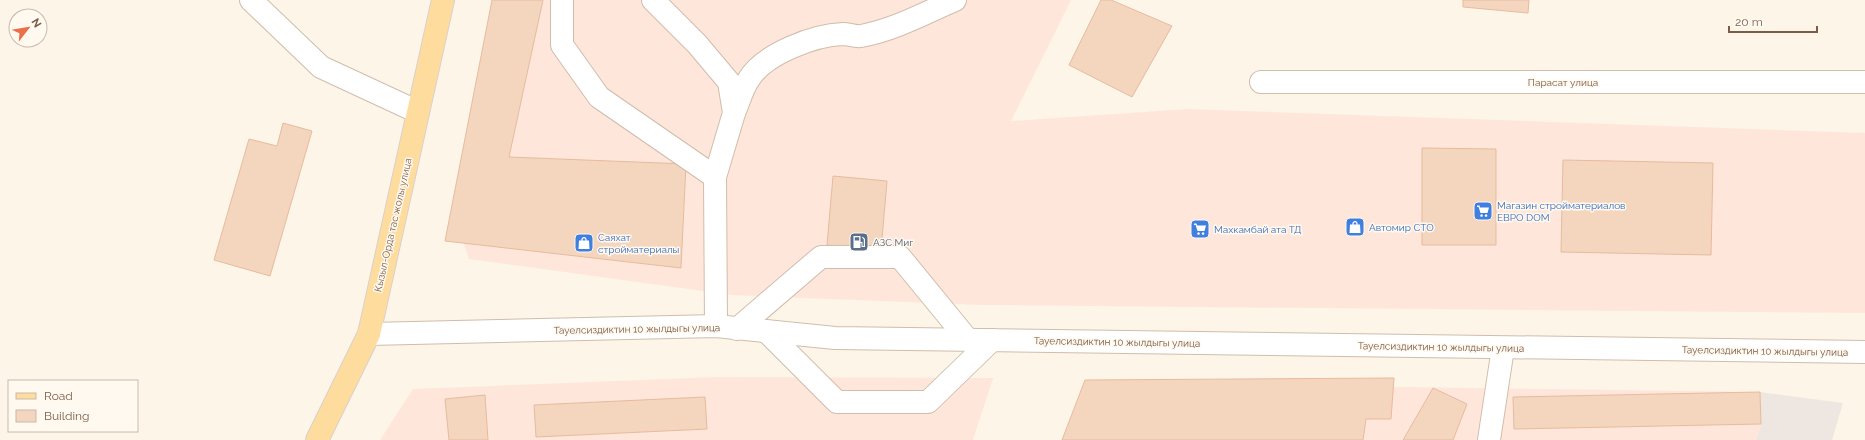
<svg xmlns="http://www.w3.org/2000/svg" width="1865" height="440" viewBox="0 0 1865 440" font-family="Raleway,sans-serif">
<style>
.commercial{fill:#fee6db}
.industrial{fill:#eee7e1}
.building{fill:#f4d5be;stroke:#e7bb9e}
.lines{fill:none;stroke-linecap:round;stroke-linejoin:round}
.minor-casing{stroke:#d0bdac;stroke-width:24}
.major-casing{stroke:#d9d1cc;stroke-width:24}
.minor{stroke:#fff;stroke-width:22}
.major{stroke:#fedc9e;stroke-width:22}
.labels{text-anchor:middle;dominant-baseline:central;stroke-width:3;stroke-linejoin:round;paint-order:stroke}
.street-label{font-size:10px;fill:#795c4a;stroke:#fff9ef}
.shop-label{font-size:10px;fill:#366cbe;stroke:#fff9ef;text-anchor:start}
.service-label{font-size:10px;fill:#4e5e75;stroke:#fff9ef;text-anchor:start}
</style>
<rect width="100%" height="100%" fill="#fdf5e8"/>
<g class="commercial">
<path d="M503,0H1071L1011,121L1188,109L1865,133V313L980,305L732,295L469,259L456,220Z"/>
<path d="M717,377L993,378L973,440H380L413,389Z"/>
<path d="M1403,387L1760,392L1761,424L1756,440H1074L1084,399Z"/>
</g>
<path class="industrial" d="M1760,392L1843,403L1832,440H1756L1761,424Z"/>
<g class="building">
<path d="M492,0H543L509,157L686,164L681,268L445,241Z"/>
<path d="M1101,0H1111L1172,26L1132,97L1069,65Z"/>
<path d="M1463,0H1529L1528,13L1463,7Z"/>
<path d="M283,123L312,131L270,276L214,260L249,139L277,146Z"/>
<path d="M1422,148L1496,149V245H1422Z"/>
<path d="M1563,160L1713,163L1711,255L1561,252Z"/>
<path d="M833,176L887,181L881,250L827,245Z"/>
<path d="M1394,378L1391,419H1366L1363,440H1062L1085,380Z"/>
<path d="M1433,388L1467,404L1453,440H1403Z"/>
<path d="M1760,392L1761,424L1514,429L1513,397Z"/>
<path d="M485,395L488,440H449L445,399Z"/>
<path d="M705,397L707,429L536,437L534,405Z"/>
</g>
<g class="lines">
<g class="minor-casing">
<g id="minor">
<path d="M251,0L321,67L418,112"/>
<path d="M562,0V45L599,97L715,177"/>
<path d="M653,0L697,44L729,82L734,113L715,177L716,326"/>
<path d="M1261,82H1865"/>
<path d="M734,113C739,102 742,89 749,79C764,54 814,35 843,34C849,34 855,37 861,36C894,30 925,13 955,0"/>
<path d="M737,329L821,257H900L968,340"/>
<path d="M766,331L837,402H928L992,340"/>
<path d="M369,334L716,326L835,338L1865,352"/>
<path d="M1489,440L1503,348"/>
</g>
</g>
<g class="major-casing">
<path id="major" d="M317,440L369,334L443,0"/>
</g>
<use href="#minor" class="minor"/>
<use href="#major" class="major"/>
</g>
<defs>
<g id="supermarket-square" transform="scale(1)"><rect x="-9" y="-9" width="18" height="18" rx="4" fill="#3f7fe0" stroke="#fff9ef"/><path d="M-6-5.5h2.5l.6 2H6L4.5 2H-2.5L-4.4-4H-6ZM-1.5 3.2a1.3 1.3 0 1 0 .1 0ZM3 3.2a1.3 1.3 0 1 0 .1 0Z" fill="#fff"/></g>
<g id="shop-square" transform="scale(1)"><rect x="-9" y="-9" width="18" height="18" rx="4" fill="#3f7fe0" stroke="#fff9ef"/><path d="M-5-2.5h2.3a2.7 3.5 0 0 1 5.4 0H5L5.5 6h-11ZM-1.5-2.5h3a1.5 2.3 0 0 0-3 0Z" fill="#fff"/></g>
<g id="fuel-square" transform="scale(1)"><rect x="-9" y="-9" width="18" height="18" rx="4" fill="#5c6f8a" stroke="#fff9ef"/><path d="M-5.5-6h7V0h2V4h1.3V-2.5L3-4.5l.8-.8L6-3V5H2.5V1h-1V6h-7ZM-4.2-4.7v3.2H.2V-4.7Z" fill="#fff"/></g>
</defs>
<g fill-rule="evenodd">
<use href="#supermarket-square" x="1483" y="211"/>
<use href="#shop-square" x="1355" y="227"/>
<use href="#supermarket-square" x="1200" y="229"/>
<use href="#fuel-square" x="859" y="242"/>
<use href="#shop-square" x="584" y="243"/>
</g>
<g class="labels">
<g class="street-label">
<text x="1563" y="82">Парасат улица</text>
<text transform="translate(393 225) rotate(-77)">Кызыл-Орда тас жолы улица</text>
<text transform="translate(637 329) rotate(-1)">Тауелсиздиктин 10 жылдыгы улица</text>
<text transform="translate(1117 342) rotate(1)">Тауелсиздиктин 10 жылдыгы улица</text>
<text transform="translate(1441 347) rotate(1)">Тауелсиздиктин 10 жылдыгы улица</text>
<text transform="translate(1765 351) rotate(1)">Тауелсиздиктин 10 жылдыгы улица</text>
</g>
<g class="shop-label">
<text x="1497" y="205">Магазин стройматериалов<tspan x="1497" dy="12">ЕВРО DOM</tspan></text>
<text x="1369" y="227">Автомир СТО</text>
<text x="1214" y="229">Махкамбай ата ТД</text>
<text x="598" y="237">Саяхат<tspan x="598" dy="12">стройматериалы</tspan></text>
</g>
<g class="service-label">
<text x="873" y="242">АЗС Миг</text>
</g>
</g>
<rect x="8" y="380" width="130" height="52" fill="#fff9ef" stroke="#c9baad"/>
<rect x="16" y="393" width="20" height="6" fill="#fedc9e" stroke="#c9baad"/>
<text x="44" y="400" font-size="12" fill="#795c4a">Road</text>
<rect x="16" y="410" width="20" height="12" fill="#f4d5be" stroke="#c9baad"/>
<text x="44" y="420" font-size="12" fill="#795c4a">Building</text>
<g transform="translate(28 28) rotate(59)"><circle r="19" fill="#fff9ef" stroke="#c9baad"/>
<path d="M0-3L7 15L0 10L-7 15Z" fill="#eb7049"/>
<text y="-6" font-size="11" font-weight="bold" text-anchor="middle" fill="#795c4a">N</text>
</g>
<path d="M1729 26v6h88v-6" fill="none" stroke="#795c4a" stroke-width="2"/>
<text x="1735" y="26" font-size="12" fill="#795c4a" stroke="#fff9ef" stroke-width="3" paint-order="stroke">20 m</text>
</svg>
